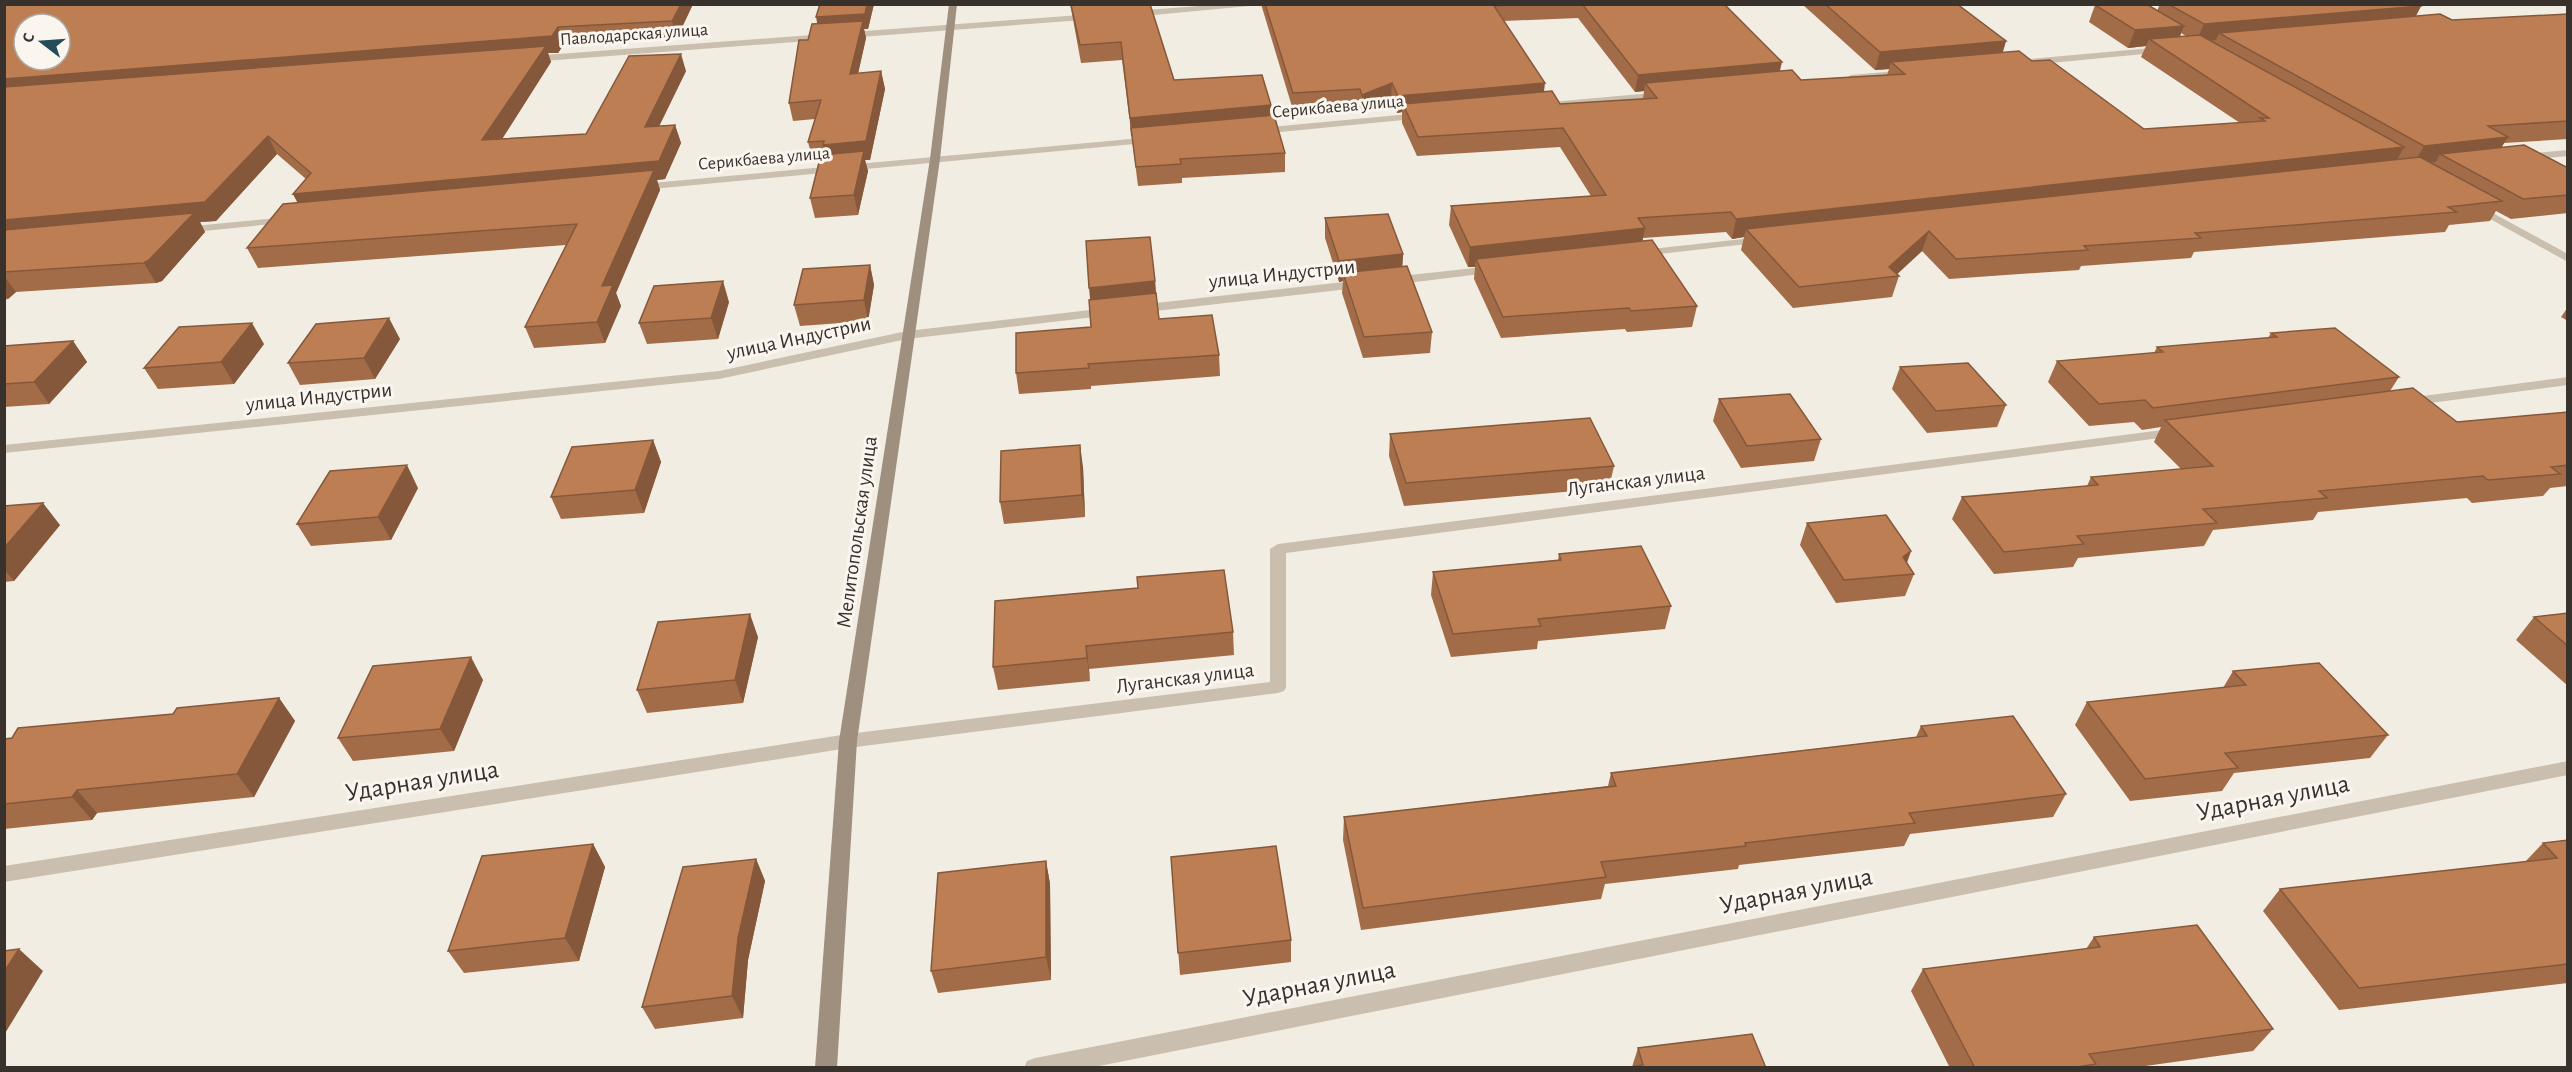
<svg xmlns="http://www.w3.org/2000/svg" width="2572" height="1072" viewBox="0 0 2572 1072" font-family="'Alegreya Sans',sans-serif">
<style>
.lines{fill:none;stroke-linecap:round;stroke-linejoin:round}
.street{fill:#cabfae;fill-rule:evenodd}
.secondary{fill:#9e8f7f;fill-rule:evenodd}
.wall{fill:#a36c48;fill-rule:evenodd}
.shaded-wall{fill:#85583b}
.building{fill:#be7e54;stroke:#85583b;stroke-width:1.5;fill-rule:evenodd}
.labels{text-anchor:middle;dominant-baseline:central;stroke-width:6;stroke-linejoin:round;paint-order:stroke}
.far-street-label{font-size:18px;fill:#39322c;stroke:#faf6ef}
.street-label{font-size:21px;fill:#39322c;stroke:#faf6ef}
.near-street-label{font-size:26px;fill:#39322c;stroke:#faf6ef}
</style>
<rect width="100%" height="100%" fill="#f2ede2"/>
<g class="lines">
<g class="street">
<path d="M1226,4H1271L1132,17L1128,14L1132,11Z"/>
<path d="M1093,14L1096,15V19L531,62L526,59L531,56Z"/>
<path d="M2162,47L2167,50L2165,52L2030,65L2025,62L2030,59Z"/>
<path d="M1908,70L1913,73L1911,75L1851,81L1846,78L1851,75Z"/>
<path d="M1663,92L1666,93V97L1540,109L1535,106L1540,103Z"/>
<path d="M1421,113L1424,114V118L1259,134L1254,131L1259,128Z"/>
<path d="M1152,137L1157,140L1156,142L641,190L636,187L641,184Z"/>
<path d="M2568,150V156L2525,160L2520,157L2525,154Z"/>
<path d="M2476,204L2568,254V262L2472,209L2471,207Z"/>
<path d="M288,217L292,218V222L184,233L178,230L184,227Z"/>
<path d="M1761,237L1767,240L1765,242L1642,256L1636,253L1642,250Z"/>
<path d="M1493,266L1497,268V272L1391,285L1385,281L1391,277Z"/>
<path d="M1362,280L1368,284L1366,287L1138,313L1132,309L1138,305Z"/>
<path d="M1108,308L1114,312L1112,315L907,339L719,379L4,453V445L719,371L907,331Z"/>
<path d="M2568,377V385L2407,406L2400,402L2407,398Z"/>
<path d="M2178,428L2185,432L2183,435L1286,553V687L1284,691L1278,693L848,748L4,882V866L848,734L1270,682V549L1278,544Z"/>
<path d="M2568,761V775L1089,1068H1024L1027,1061L1035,1058Z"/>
</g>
<path class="secondary" d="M949,4H957L940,159L857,741L837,1068H815L839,741L930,159Z"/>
</g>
<g class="wall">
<path d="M4,4H693L677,38L564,44L558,53H548L551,62L502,139L586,134L686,71L659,126L675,125L681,143L665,179L657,180L660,190L616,293L621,306L605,343L534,348L525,327L566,245L258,268L247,248L298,203L293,194L306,179L277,154L216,221L200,222L205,232L162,281L156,283L16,292L8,299L4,300Z"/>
<path d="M820,4H874L868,29H864L866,38L858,73L881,71L885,89L870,160H865L868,171L858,215L815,218L810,198L819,160L813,161L808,142L815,119L793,121L789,103L808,40L817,24Z"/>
<path d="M1070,4H1150L1174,80L1271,116L1285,153V172L1182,178V183L1138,186L1122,60L1081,63L1072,14Z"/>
<path d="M1261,4H1724L1780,71L1801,80L1887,75L1889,69L1875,70L1802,4H1957L2006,41L2003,52L2032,61L2144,129L2240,123L2141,57L2146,46L2128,48L2089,22L2095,5L2157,11L2160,4H2419L2421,6L2416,16L2452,20L2568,14V139L2504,143L2501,148L2568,168V213L2511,219L2496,211L2490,221L2449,225L2445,232L2194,252L2191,258L2081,266L2079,270L1949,279L1922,251L1897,274L1899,276L1892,297L1793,308L1741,250L1744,237L1732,239L1726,232L1643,238L1642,241L1697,306L1692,327L1627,332L1625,329L1501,338L1474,279L1475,267H1468L1449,225L1451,206L1591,196L1560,147L1417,156L1402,123V112L1397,113L1391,100L1362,112L1359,106L1293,110ZM1578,18L1635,92L1644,91L1643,99L1560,104L1544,92L1504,21ZM2181,33L2186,36L2180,37Z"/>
<path d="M1325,218L1403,254L1402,266L1432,332L1430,353L1363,358L1342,293L1343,281L1339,282L1325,238Z"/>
<path d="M870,265L874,285L868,321L800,326L794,305Z"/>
<path d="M1155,281L1159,319L1219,355L1220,376L1091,386V389L1019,394L1016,373L1091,327Z"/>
<path d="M729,302L718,339L647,344L639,323Z"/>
<path d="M2568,307V321L2561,317Z"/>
<path d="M2271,333L2399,377L2390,391L2457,422L2568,412V486L2550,488L2543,496L2472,503L2467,498L2318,512L2313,520L2213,530L2204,546L2078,558L2073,567L1994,574L1952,519L1962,497L2087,486L2091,477L2181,469L2154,442L2161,427L2142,430L2134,422L2089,426L2048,382L2057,361L2154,353L2157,347L2268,338Z"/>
<path d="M400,339L375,379L300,385L288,363Z"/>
<path d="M73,341L87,362L49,404L4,407V346Z"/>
<path d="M264,344L234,384L158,389L144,368Z"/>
<path d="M1900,367L2006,405L1997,427L1927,433L1892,389Z"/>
<path d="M1719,399L1821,439L1814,461L1741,468L1713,421Z"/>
<path d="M1390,434L1614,466L1609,488L1404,506L1389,456Z"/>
<path d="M653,440L661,462L644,513L561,519L551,497Z"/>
<path d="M1083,467L1085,517L1004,524L1000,502Z"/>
<path d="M418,488L391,540L311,546L297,524Z"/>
<path d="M4,506L60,525L14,581L4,582Z"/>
<path d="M1807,523L1911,551L1907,563L1914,574L1905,596L1836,603L1800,545Z"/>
<path d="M1559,554L1671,606L1665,629L1538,641L1537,649L1451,657L1431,595L1433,572L1558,560Z"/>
<path d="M1138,588L1233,632L1234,655L1089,669L1090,681L998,690L993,667Z"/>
<path d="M2568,613V686L2516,640L2534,617Z"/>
<path d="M758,637L743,703L647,713L637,690Z"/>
<path d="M2233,671L2388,735L2370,758L2234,773L2222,791L2130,801L2075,725L2087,702L2223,688Z"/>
<path d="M483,680L454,751L353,761L338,738Z"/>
<path d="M279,698L295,721L254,797L97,813L92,820L4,829V739Z"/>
<path d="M1921,726L2066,794L2053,817L1910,834L1904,846L1739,865L1738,869L1605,884L1601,899L1361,930L1343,840L1344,817L1608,786L1611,773L1916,737Z"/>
<path d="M2568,840V983L2339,1010L2263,911L2280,889L2525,862L2543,843Z"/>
<path d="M593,844L605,867L579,961L464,973L448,951Z"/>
<path d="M1171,857L1291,940V962L1180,975Z"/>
<path d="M756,859L765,881L748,960L743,1018L655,1029L642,1007Z"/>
<path d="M1046,861L1050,884L1051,980L938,993L931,971Z"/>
<path d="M2094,937L2273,1029L2253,1051L2131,1068H1950L1911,991L1923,969L2086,949Z"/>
<path d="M1638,1048L1766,1068L1632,1067Z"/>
</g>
<g class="shaded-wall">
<path d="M681,4H693L677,38L672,21Z"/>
<path d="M867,4H874L868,29H864L866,38L854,92L819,33L816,17Z"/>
<path d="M2421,6L2412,23L2219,33L2216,40L2196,42L2204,24Z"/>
<path d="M2184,26L2177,43L2149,39L2146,46L2128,48L2135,30Z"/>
<path d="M558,27L564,44L558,53H548L551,62L490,158L4,97V79Z"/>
<path d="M2006,41L2000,59L1891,62L1889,69L1875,70L1880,52Z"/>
<path d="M681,54L686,71L650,145L645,127Z"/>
<path d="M1782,62L1778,79L1645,83L1644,91L1635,92L1638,75Z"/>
<path d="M881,71L885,89L870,160H865L868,171L858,215L854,195L828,164L823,145Z"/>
<path d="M1392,83L1391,100L1362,112V95Z"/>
<path d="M1545,83L1543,100L1403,104L1402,112L1397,113L1398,96Z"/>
<path d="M1271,105V124L1131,136L1130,118Z"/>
<path d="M675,125L681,143L665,179L657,180L660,190L616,293L621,306L605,343L597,322L602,286L650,180L303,213L293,194Z"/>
<path d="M268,136L277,154L216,221L200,222L205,232L162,281L156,283L144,263L4,235V220Z"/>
<path d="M2508,137L2496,156L2440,154L2436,162L2413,165L2424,146Z"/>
<path d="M2404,147L2393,167L1746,229L1744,237L1732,239L1736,219Z"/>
<path d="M1645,228L1641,249L1476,259L1475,267H1468L1470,247Z"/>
<path d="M1929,231L1922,251L1894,277L1889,267Z"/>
<path d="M1403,254L1402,275L1343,273V281L1339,282V261Z"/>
<path d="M870,265L874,285L868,321L864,300Z"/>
<path d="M4,276L16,292L8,299L4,294Z"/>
<path d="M723,281L729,302L718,339L711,318Z"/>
<path d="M1155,281L1156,302L1091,309L1089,288Z"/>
<path d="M389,318L400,339L375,379L364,358Z"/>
<path d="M252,323L264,344L234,384L221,362Z"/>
<path d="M73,341L87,362L49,404L34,382Z"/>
<path d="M653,440L661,462L644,513L635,490Z"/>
<path d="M1080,445L1083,467L1085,517L1082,495Z"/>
<path d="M407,465L418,488L391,540L378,517Z"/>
<path d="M43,503L60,525L14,581L4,569V548Z"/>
<path d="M1911,551L1902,574L1903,557Z"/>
<path d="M750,614L758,637L743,703L735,680Z"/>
<path d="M1086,646L1089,669L1090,681L1087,658Z"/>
<path d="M471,657L483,680L454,751L440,729Z"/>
<path d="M279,698L295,721L254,797L237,774Z"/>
<path d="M77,790L97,813L92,820L72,797Z"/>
<path d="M593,844L605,867L579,961L565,938Z"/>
<path d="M756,859L765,881L748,960L743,1018L732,996L738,938Z"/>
<path d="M1046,861L1050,884L1051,980L1046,957Z"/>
<path d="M19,949L43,971L4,1035V972Z"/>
</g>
<g class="building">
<path d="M4,4H681L672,21L558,27L552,36L4,79ZM24,24H60V60H24Z"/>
<path d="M820,4H867L865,14L816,17Z"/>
<path d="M1150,4L1174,80L1262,75L1271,105L1130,118L1121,42L1080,45L1071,5Z"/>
<path d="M1265,4H1532L1494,6L1545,83L1398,96L1392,83L1362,95L1360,89L1293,93Z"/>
<path d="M1582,4H1724L1782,62L1638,75Z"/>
<path d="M1825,4H1957L2006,41L1880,52Z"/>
<path d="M2146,4L2184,26L2135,30L2095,5Z"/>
<path d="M2168,4H2419L2421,6L2204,24Z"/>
<path d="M2440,14L2452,20L2568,14V121L2488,126L2508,137L2424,146L2219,33Z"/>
<path d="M863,21L850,74L881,71L866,141L823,145L824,141L808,142L821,100L789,103L799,40H808L812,24Z"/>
<path d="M2200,35L2404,147L1736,219L1731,212L1638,218L1645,228L1470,247L1451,206L1606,195L1563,128L1418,137L1403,104L1552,91L1560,104L1657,98L1645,83L1792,70L1801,80L1905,74L1891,62L2019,51L2032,61L2050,60L2144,129L2265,121L2260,118H2269L2149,39Z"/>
<path d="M546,46L482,140L586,134L629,56L681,54L645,127L675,125L659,161L293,194L311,173L268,136L205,202L4,220V213L6,212H4V87Z"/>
<path d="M1274,115L1285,153L1180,159L1181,164L1136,167L1131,128Z"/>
<path d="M2524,145L2568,168V195L2523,199L2440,154Z"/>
<path d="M864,151L854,195L810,198L821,155Z"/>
<path d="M2420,157L2502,201L2448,207L2457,212L2195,233L2201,238L2084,246L2088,250L1956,259L1929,231L1889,267L1899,276L1799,287L1746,229Z"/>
<path d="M654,170L602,286L613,285L597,322L525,327L577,224L247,248L283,204Z"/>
<path d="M194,213L149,260L144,263L4,272V230Z"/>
<path d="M1388,214L1403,254L1339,261L1325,218Z"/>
<path d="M1150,237L1155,281L1089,288L1086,241Z"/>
<path d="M1652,240L1697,306L1631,311L1629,308L1503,317L1476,259Z"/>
<path d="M870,265L864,300L794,305L803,269Z"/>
<path d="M1407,266L1432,332L1364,337L1343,273Z"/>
<path d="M723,281L711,318L639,323L654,286Z"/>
<path d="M1156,293L1159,319L1212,315L1219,355L1088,364L1089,368L1016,373V333L1091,327L1089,300Z"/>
<path d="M389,318L364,358L288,363L316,324Z"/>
<path d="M252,323L221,362L144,368L179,327Z"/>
<path d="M2335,328L2399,377L2153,408L2145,400L2099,404L2057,361L2163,352L2157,347L2277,337L2271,333Z"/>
<path d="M73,341L34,382L4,384V346Z"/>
<path d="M1968,363L2006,405L1936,411L1900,367Z"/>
<path d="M2413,388L2457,422L2568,412V465L2551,467L2560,474L2488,480L2483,476L2319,491L2327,498L2203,509L2217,523L2077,536L2084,544L2004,552L1962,497L2098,485L2091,477L2213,466L2165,420Z"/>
<path d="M1790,394L1821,439L1747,446L1719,399Z"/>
<path d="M1590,418L1614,466L1406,483L1390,434Z"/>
<path d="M653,440L635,490L551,497L572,447Z"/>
<path d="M1080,445L1082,495L1000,502L1001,451Z"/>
<path d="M407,465L378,517L297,524L330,471Z"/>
<path d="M43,503L4,548V506Z"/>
<path d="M1886,515L1911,551L1903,557L1914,574L1844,580L1807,523Z"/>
<path d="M1641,546L1671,606L1538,619L1541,626L1453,634L1433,572L1561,560L1559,554Z"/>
<path d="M1224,570L1233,632L1086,646L1087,658L993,667L995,601L1138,588L1137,577Z"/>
<path d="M2568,613V646L2534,617Z"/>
<path d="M750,614L735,680L637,690L658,622Z"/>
<path d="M471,657L440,729L338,738L373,666Z"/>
<path d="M2319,663L2388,735L2225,753L2238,768L2145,779L2087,702L2246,685L2233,671Z"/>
<path d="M279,698L237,774L77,790L72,797L4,804V739L12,738L18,728L173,714L177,708Z"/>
<path d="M2013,716L2066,794L1909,813L1915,823L1745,843L1746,846L1601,862L1606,877L1363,908L1344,817L1616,786L1611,773L1927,736L1921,726Z"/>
<path d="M2568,840V964L2359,988L2280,889L2557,858L2543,843Z"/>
<path d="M593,844L565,938L448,951L482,856Z"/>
<path d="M1276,846L1291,940L1178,953L1171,857Z"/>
<path d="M756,859L738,938L732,996L642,1007L683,867Z"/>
<path d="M1046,861V957L931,971L938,873Z"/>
<path d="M2197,925L2273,1029L2089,1054L2096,1064L2071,1068H1975L1923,969L2100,947L2094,937Z"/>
<path d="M19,949L4,972V951Z"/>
<path d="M1752,1034L1766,1068H1627L1643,1065L1638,1048Z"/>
</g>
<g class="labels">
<g class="far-street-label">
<text transform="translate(634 35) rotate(-4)">Павлодарская улица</text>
<text transform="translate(1338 107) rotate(-5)">Серикбаева улица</text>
<text transform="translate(764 159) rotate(-5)">Серикбаева улица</text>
</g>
<g class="street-label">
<text transform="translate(1282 274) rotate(-6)">улица Индустрии</text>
<text transform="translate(799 338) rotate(-12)">улица Индустрии</text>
<text transform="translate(319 397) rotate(-6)">улица Индустрии</text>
<text transform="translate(1636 481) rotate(-7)">Луганская улица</text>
<text transform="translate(857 532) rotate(-82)">Мелитопольская улица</text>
<text transform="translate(1185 678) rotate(-7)">Луганская улица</text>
</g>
<g class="near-street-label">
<text transform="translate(422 781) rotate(-9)">Ударная улица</text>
<text transform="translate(2273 798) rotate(-11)">Ударная улица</text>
<text transform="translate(1796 891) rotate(-11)">Ударная улица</text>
<text transform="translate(1319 984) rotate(-11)">Ударная улица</text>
</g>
</g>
<rect width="2572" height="1072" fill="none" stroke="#39322c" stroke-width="12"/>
<g transform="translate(42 42) rotate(287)"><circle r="28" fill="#faf6ef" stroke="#ada8a1" stroke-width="1.5"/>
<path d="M0-4.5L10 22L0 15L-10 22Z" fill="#244d59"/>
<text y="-9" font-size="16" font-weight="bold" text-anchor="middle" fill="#39322c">С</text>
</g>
</svg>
